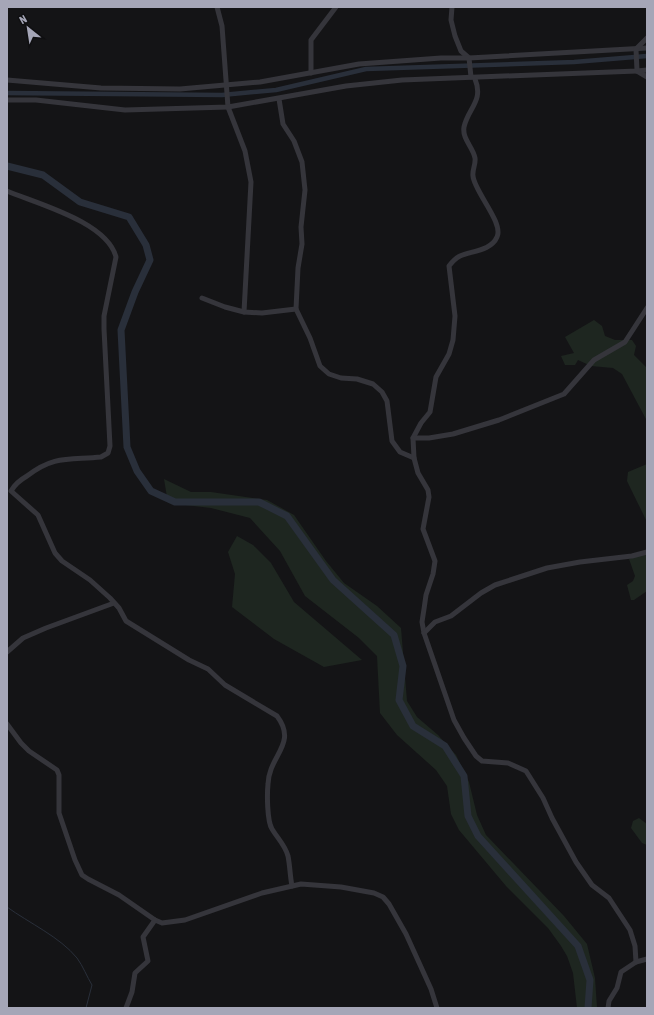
<svg xmlns="http://www.w3.org/2000/svg" width="654" height="1015" viewBox="0 0 654 1015" font-family="'Asap Condensed',sans-serif">
<style>
.green{fill:#1e2620}
.lines{fill:none;stroke-linecap:round;stroke-linejoin:round}
.stream{stroke:#292f3a;stroke-width:1}
.canal{stroke:#292f3a;stroke-width:4.5}
.river{stroke:#292f3a;stroke-width:7}
.minor{stroke:#35353b;stroke-width:5}
</style>
<rect width="100%" height="100%" fill="#141416"/>
<g class="green">
<path d="M594,320L602,326L605,336L615,340H632L636,346L634,355L647,368V421L622,374L613,368L591,366L578,360L575,365H565L561,356L574,353L565,337Z"/>
<path d="M647,464V522L627,481L628,472Z"/>
<path d="M164,479L191,492H211L267,500L294,515L326,561L344,583L377,606L401,628L407,701L417,717L438,735L456,755L469,782L477,815L486,835L564,916L587,944L595,978L597,1008H577L573,973L567,956L561,946L548,928L506,886L459,830L451,814L447,786L436,770L397,735L380,713L377,656L359,638L305,596L280,551L250,518L211,508L168,503Z"/>
<path d="M237,536L253,545L271,563L294,602L362,660L324,667L274,639L232,607L235,574L228,552Z"/>
<path d="M647,553V591L634,600H631L627,585L633,581L635,576L629,559Z"/>
<path d="M639,818L647,824V845L642,843L631,828L633,821Z"/>
</g>
<g class="lines">
<path class="stream" d="M7,907C29,923 60,937 77,958C83,966 87,977 92,985L86,1008"/>
<path class="canal" d="M7,93L222,95L276,90L366,69L574,62L647,56"/>
<path class="river" d="M7,166L43,175L80,202L129,217L146,245L150,260L135,292L121,330L127,447L137,471L151,491L175,502H259L287,516L333,580L394,635L403,666L399,700L413,726L445,746L464,776L468,816L478,836L578,946L590,980L588,1008"/>
<g class="minor">
<path d="M217,7L222,26L228,107L245,151L251,182L244,312L262,313L296,309L310,338L320,366L329,374L341,378L357,379L373,384L382,392L387,401L392,441L400,452L414,458"/>
<path d="M452,7L451,20L455,36L461,51L469,58L471,77"/>
<path d="M637,71L647,77"/>
<path d="M637,71L647,70"/>
<path d="M311,73V40L336,7"/>
<path d="M475,79C484,101 468,108 464,127C462,139 473,147 475,158C476,164 472,170 473,176C474,191 504,223 497,237C491,251 471,251 460,256C456,258 452,262 449,266L455,316L453,340L449,354L436,377L430,412L421,423L413,438L414,458L418,473L428,490L429,497L423,529L435,561L433,574L426,595L424,609L422,622L424,633L454,720L464,738L476,756L482,761L508,763L526,771L543,798L552,818L576,862L592,885L609,898L630,930L635,946L636,962L621,972L617,988L609,1001L608,1008"/>
<path d="M7,80L101,88L180,89L260,82L359,64L441,58H469L647,48"/>
<path d="M279,99L283,124L294,141L302,162L305,190L301,227L302,244L298,268L296,309"/>
<path d="M7,100H36L125,110L228,107L346,86L402,80L637,71L636,49L647,38"/>
<path d="M7,191C38,204 107,222 116,257L104,316V329L110,446L108,453L101,457C69,460 54,455 27,476C20,480 15,484 11,491L38,515L55,553L62,561L90,580L110,598L119,608L126,621L189,660L208,669L225,685L277,716C298,744 269,755 268,784C267,794 267,821 272,829C278,839 285,845 288,856C290,866 290,876 292,886"/>
<path d="M202,298L225,307L244,312"/>
<path d="M413,438H429L453,434L499,420L564,394L594,360L625,342L647,308"/>
<path d="M424,633L435,622L451,616L481,593L495,585L547,568L580,562L632,556L647,552"/>
<path d="M7,652L23,638L46,628L114,603"/>
<path d="M7,724L21,743L29,751L57,770L59,775V813L75,860L82,875L88,879L119,895L155,920L162,923L185,920L262,893L301,884L341,887L374,893L383,897L389,904L406,934L431,989L437,1008"/>
<path d="M636,962L647,959"/>
<path d="M126,1008L132,992L135,973L148,961L143,937L155,920"/>
</g>
</g>
<rect width="654" height="1015" fill="none" stroke="#a5a6b7" stroke-width="16"/>
<g transform="translate(28 28) rotate(330)" stroke="#0f0f11" stroke-width="3" paint-order="stroke">
<path d="M0-3L7 15L0 10L-7 15Z" fill="#a5a6b7"/>
<text y="-6" font-size="11" font-weight="bold" text-anchor="middle" fill="#a5a6b7">N</text>
</g>
</svg>
